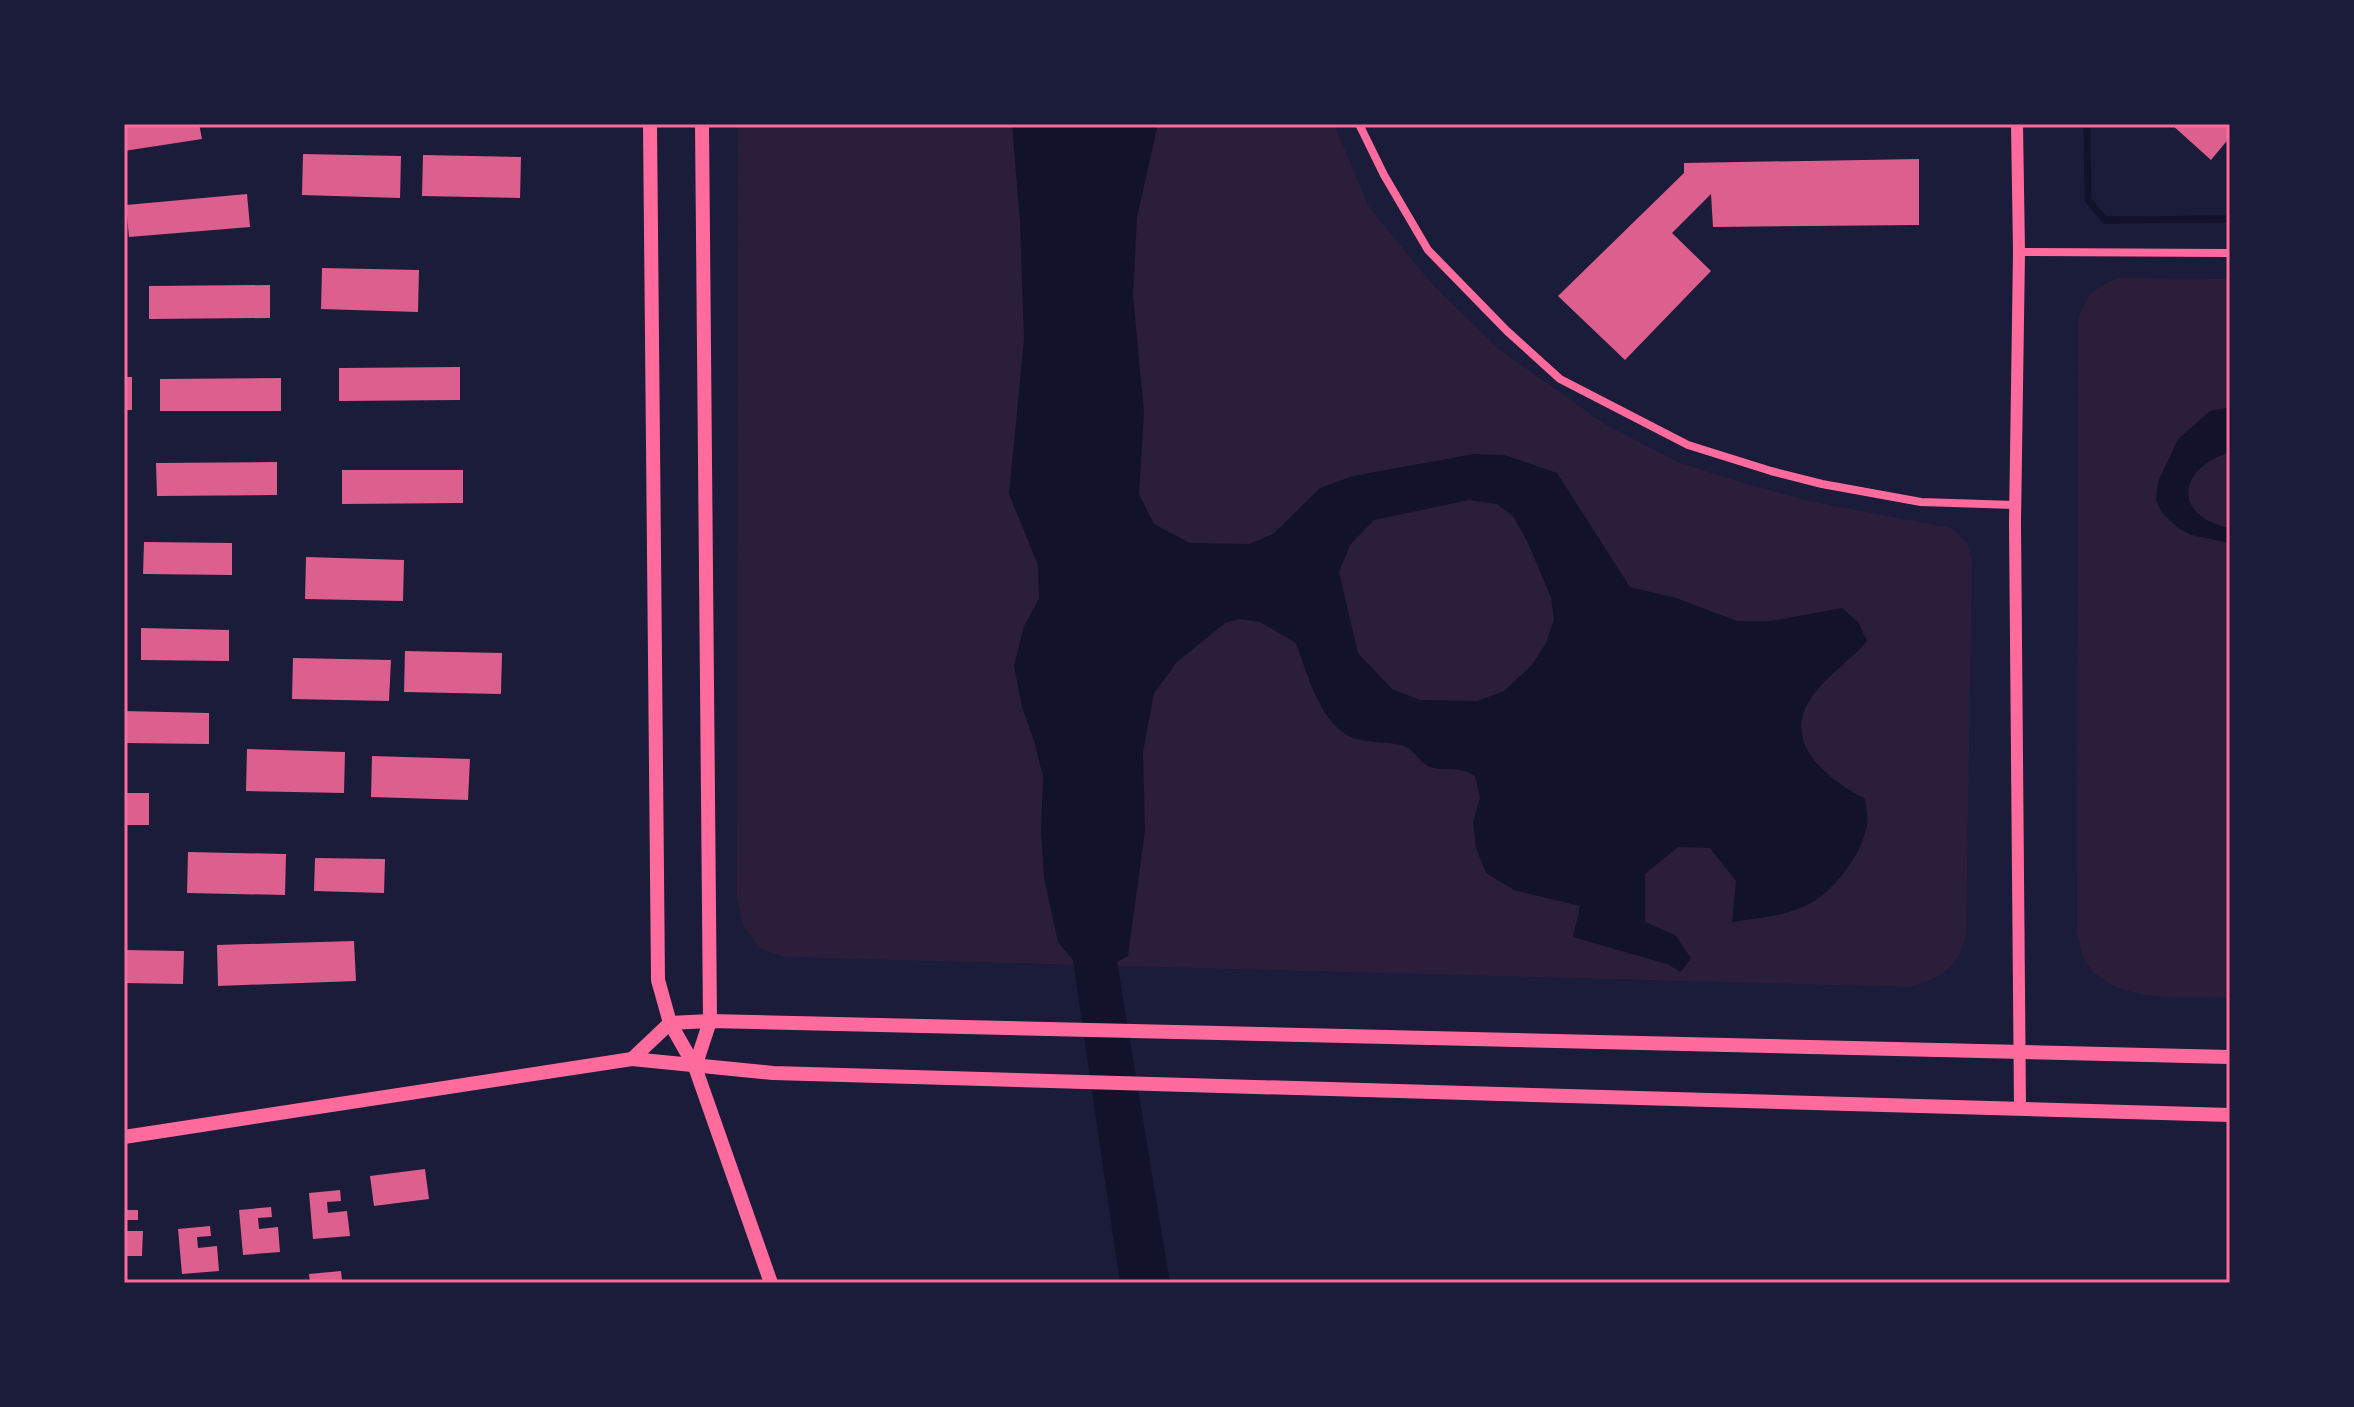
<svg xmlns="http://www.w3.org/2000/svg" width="2354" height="1407" viewBox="0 0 2354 1407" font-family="Signika,sans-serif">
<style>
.green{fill:#2a1e3b}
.water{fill:#12122b;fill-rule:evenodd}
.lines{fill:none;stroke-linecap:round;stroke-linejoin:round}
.stream{stroke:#12122b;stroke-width:7}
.building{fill:#dd5f8e}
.minor{stroke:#ff6b9d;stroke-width:8}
.tertiary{stroke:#ff6b9d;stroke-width:12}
.secondary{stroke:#ff6b9d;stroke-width:14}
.neatline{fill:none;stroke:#ff6b9d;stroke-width:3}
</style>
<rect width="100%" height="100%" fill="#1b1b3a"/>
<g class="green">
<path d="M738,124H1334L1369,207L1432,284L1499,349L1606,425L1680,463L1747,484L1813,502L1952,528L1967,543L1972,561L1966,936C1957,970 1944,975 1912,987L784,957L759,948L743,925L737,899Z"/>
<path d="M2120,278L2230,279V997C2184,996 2117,1006 2086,963C2081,956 2080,942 2077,933L2078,321C2086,294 2093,288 2120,278Z"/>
</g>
<g class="water">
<path d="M1012,124H1158L1137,217L1133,295L1144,413L1139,494L1154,524L1190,543L1249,544L1273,534L1320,488L1353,476L1474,454L1504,455L1557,473L1630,587L1676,598L1737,621H1771L1842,608L1858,622L1867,641C1851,660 1829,674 1814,694C1778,741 1826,778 1865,799C1866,807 1868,816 1867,824C1864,851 1835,890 1811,903C1788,916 1758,918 1732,922L1736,881L1710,848L1678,847L1645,874V922L1675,935L1691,958L1681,972L1667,964L1573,937L1580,906L1514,890L1486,873L1476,848L1473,822L1480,798L1475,776C1457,764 1443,773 1428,766C1419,761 1413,749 1404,746C1395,742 1370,743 1356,739C1321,728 1307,673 1296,643L1260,622L1239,619L1225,623L1177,662L1154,693L1143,752L1145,830L1128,956L1117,962L1170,1283H1120L1073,960L1058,942L1044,878L1041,829L1043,777L1034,741L1022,707L1014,666L1024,626L1039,599L1038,565L1009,494L1024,339L1020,222ZM1469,500L1497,504L1513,516L1527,541L1551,597L1554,619L1546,643L1532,665L1504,691L1477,701L1420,700L1392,689L1358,653L1339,572L1350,545L1374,520Z"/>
<path d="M2230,407V452C2178,468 2171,516 2230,528V543L2191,535L2178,528L2162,513L2156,500L2158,482L2178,439L2210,411Z"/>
</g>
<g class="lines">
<path class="stream" d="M2087,124L2088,200L2105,220L2230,219"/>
</g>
<g class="building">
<path d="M124,124H199L202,139L124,151Z"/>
<path d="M2171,124H2230V137L2211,160Z"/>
<path d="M303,154L401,156L400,198L302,195Z"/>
<path d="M423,155L521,157L520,198L422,196Z"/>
<path d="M1919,159V225L1713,227L1711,194L1672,233L1711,271L1625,360L1558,296L1684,173V163Z"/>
<path d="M247,194L250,227L129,237L126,205Z"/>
<path d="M322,268L419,270L418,312L321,309Z"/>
<path d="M270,285V318L149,319V286Z"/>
<path d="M460,367V400L339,401V368Z"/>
<rect x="124" y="377" width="8" height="33"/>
<path d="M281,378V411H160V379Z"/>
<rect x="124" y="456" width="3" height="33"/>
<path d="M277,462V495L157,496L156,463Z"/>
<path d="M342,470H463V503L342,504Z"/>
<path d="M144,542L232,543V575L143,574Z"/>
<path d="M306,557L404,560L403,601L305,599Z"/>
<path d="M141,628L229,630V661L141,660Z"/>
<path d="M405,651L502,653L501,694L404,692Z"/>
<path d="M293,658L391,660L389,701L292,699Z"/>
<path d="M124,711L209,713V744L124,743Z"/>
<path d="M247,749L345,752L344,793L246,791Z"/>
<path d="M372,756L470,759L468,800L371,797Z"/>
<rect x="124" y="793" width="25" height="32"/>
<path d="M188,852L286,854L285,895L187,893Z"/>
<path d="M315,858L385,859L384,893L314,891Z"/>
<path d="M354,941L356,981L218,986L217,945Z"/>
<path d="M124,950L184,951L183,984L124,983Z"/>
<path d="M425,1169L429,1199L374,1206L370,1176Z"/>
<path d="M340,1190L341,1201L327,1202L328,1213L347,1211L350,1236L313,1239L309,1193Z"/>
<path d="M271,1207L272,1217L258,1218L259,1229L278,1227L280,1252L243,1255L239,1210Z"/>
<rect x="124" y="1210" width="14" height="10"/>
<path d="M210,1226L211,1236L197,1237L198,1248L217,1246L219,1271L182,1274L178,1229Z"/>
<path d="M124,1231H143L142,1256H124Z"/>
<path d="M341,1271L342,1280L310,1283L309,1274Z"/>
</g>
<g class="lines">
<g class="minor">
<path d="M1359,124L1384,175L1428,250L1507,331L1560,379L1688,445L1771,471L1822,484L1921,502L2015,505"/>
<path d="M2019,252L2230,253"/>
</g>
<path class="tertiary" d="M2017,124L2019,252L2015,523L2020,1108"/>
<g class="secondary">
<path d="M650,124L658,980L670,1023L695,1067L771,1283"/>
<path d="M632,1059L670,1023L710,1021L2230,1057"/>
<path d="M695,1067L710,1021L702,124"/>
<path d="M124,1137L632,1059L773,1073L2230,1115"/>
</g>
</g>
<rect width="2354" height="1407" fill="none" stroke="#1b1b3a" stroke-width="252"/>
<rect x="126" y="126" width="2102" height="1155" class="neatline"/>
</svg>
